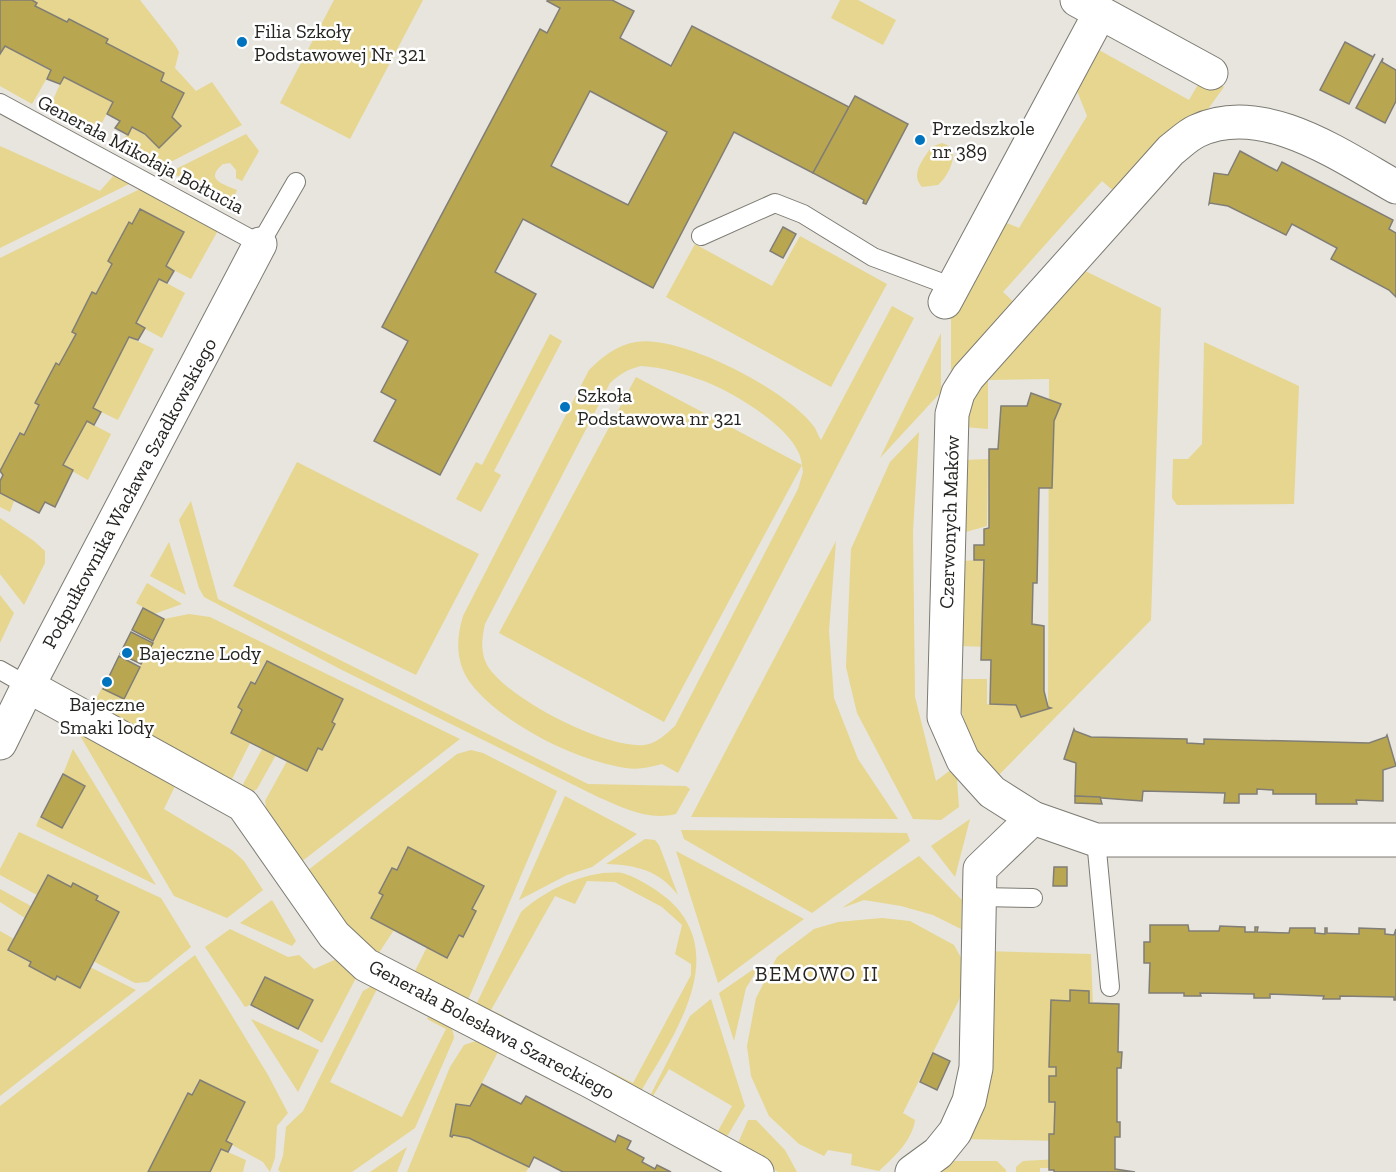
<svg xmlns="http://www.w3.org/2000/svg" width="1396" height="1172" viewBox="0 0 1396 1172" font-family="'Zilla Slab',serif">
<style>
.green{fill:#e6d68f;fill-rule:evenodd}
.building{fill:#b9a651;stroke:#807e76;stroke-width:1.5;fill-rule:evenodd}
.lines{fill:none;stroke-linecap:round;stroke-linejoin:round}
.service-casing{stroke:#7c7b73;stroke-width:20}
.minor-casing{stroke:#7c7b73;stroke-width:35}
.service{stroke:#fff;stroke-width:18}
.minor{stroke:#fff;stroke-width:33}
.poi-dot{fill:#0073be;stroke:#fff;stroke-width:2}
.labels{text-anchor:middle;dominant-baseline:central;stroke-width:5;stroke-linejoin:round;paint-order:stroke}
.poi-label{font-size:20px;fill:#262522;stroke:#fff;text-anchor:start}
.street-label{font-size:20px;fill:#262522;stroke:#fff}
.neighbourhood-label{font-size:21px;letter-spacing:1.5px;fill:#262522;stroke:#fff}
</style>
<rect width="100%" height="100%" fill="#e7e5dd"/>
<g class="green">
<path d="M32,0H140L175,45L179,52L175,68L196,91L212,82L242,125L161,167C147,162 128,157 120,143L132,128L145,135L159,148L180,127L172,117L160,81L106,44L107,40L69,19L66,23L34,6L36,2Z"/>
<path d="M334,0H423L350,139L280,103Z"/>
<path d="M840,0H858L896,20L883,45L831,18Z"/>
<path d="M4,46L51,71L32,104L0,86V55Z"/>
<path d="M1099,50L1189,100L1203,76L1224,87L1195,127L1117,194L1102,181L1003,292L1018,306L951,385V313L999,220L1019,228L1087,116L1077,91Z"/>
<path d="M63,77L113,102L97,132L50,107Z"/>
<path d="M246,134L259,151L242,181L236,178V170L230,163L223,164C204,180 223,184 237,190L231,203L170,172Z"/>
<path d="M942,143C963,148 949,176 938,185L922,187C910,174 923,160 931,147Z"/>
<path d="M0,146L100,191L116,173L133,182L0,248Z"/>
<path d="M144,187L221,225L191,279L166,266L183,231L139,209L132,224L128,223L108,261L112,264L96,294L92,293L72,331L76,334L59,366L55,364L35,403L39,406L23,435L19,433L0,471V258Z"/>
<path d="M800,236L887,284L831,387L666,297L695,244L772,286Z"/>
<path d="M1075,266L1161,308L1151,620L994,780L972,752L962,712L958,679H987V704L1048,703L1049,379L988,380V429L964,427L966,406Z"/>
<path d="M159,279L185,293L162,338L136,324Z"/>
<path d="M892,306L914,318L678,773L662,764C650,767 639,770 626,768C577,761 503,724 472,685C455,664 456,639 463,616L589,370C602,357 617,345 636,342C680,334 790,391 815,428C817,432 819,437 821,440ZM641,366C662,367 684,374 704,381C733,392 800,431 802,465L636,377L499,633L664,722L802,465L803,472L798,489L675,726C666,734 656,744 644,745C605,749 506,698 487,665C480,652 482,637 485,624L610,383C620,374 628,369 641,366Z"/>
<path d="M941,333V392L880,458Z"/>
<path d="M550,334L562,341L494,471L501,475L481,512L456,499L476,462L482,465Z"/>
<path d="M129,337L154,349L118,420L93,408Z"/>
<path d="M1204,342L1299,386L1294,504L1177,505L1172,498L1173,459H1188L1202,444Z"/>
<path d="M86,421L111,434L88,480L63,466Z"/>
<path d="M919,432L913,531L915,697L936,781L956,766L959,807L941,820L913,819L857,713L846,667L851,549L890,462Z"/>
<path d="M988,459L987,526L962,533L964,460Z"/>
<path d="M297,462L479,554L416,675L233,586Z"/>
<path d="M0,493L14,501L10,512L0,507Z"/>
<path d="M191,501L218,599L588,784L686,786L690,789L676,814C648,821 624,808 598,797L340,669L204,597L199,588L179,520Z"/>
<path d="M0,518L34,541L45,551V563L24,605L0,574Z"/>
<path d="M836,541L829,631L834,698L858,759L898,819L691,817Z"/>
<path d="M169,542L186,595L150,576Z"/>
<path d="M987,559V647L961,646L963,561Z"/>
<path d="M147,583L182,604L154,614L136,603Z"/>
<path d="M0,595L14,613L0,643Z"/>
<path d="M189,614L210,617L460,739L301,862L267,814L265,801L287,761L307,770L342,699L266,661L254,684L251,683L238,707L242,710L231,733L250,743L229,785L90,709L102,688L124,698L164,619Z"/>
<path d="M75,727L175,786L164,809L232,850L244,861L263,890L227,918L174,896Z"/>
<path d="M73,749L156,885L36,826L40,817L62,828L84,786L63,774Z"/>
<path d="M262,749L276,755L257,789L252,792L240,790Z"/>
<path d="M471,750L483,753L557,791L465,1007L411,979L427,947L459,935L463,937L476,912L472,909L483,886L408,847L396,870L392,868L379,893L383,895L371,918L394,930L376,957L349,931L307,871L457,754Z"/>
<path d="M565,796L637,834L592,867L567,875L519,900Z"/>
<path d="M970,819L955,877L931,846Z"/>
<path d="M681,830L907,833L910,841L812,913L684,839Z"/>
<path d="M19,832L161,898L191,947L148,982L135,983L93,961L96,900L98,896L73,883L70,887L48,875L37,895L0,875V869Z"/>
<path d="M645,839L655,840L659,845L678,895C659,870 636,865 606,864Z"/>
<path d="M676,851L804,919L718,983Z"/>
<path d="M919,856L962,900L961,929L933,915L901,906L864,900L842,908Z"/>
<path d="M603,873C609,873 616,872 622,873C635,876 659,891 669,900C733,958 669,1042 637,1098L607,1081L611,1072L633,1083L691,975V964L675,954L682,925L662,907L615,882L587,881L575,904L555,896L491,1010L504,1016L499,1023L473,1011L521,912C543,892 574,877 603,873Z"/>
<path d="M0,889L31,906L25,918L0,902Z"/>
<path d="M272,900L296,941L292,946L240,923Z"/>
<path d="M882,918L910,921L954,945L964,963V984L959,1000L903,1113L915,1120C912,1141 894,1157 879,1171L851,1165L852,1154L828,1150L824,1156L799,1144L769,1116L751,1076L747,1046L756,998L777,957L814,929L838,922Z"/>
<path d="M230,929L288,957L299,955L314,969L339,958L357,976L322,1043L298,1029L312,1000L265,977L250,1005L245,1007L205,947Z"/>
<path d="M0,931L14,939L8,951L31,963L29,966L54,979L56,976L79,988L90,967L136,990L0,1096Z"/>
<path d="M985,951L1091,954L1093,1007L1059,1141L964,1139Z"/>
<path d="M195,955L268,1075L288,1113L277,1126L275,1158L270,1172L263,1162L225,1141L244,1102L199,1080L148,1172H0V1106Z"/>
<path d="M761,964L746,988L734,1041L719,993Z"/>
<path d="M372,986L378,987L330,1082L402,1117L446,1029L427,1019L430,1014C443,1020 453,1022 454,1038L415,1128L352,1172H281L278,1170L283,1156L286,1127L303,1111L363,991Z"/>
<path d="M711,999L745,1106L728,1135L720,1140L714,1138L732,1106L669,1069L653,1096L651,1094L690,1016Z"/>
<path d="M251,1019L319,1050L298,1092Z"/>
<path d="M476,1041L498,1052L470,1106L455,1105L453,1135L469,1138L529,1167L526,1172H407L450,1067L464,1045Z"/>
<path d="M748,1120H756L785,1150L797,1172H778L736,1148Z"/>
<path d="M407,1147L397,1172H370Z"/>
<path d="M221,1149L246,1160L243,1172H209Z"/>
<path d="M1059,1159V1168H1040V1172H1016V1167L1023,1161Z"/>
<path d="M947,1161H997L1006,1170V1172H934Z"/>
</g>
<g class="building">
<path d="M0,0H32L37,3L35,6L67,22L69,19L108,39L106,43L164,73L161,81L184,93L172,117L181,126L159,148L145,134L132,127L128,135L115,128L120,121L107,114L113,102L64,77L60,84L47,79L51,70L5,46L0,54Z"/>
<path d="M548,0H612L634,11L620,38L671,66L692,26L849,107L813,173L734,132L653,288L523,219L495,272L536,294L440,475L374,441L396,400L381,392L408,341L382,327L540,29L547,33L560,8L547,1ZM590,91L667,132L628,205L551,166Z"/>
<path d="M1345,42L1373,57L1375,54L1349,104L1320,90Z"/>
<path d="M1383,58L1382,62L1396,70V101L1385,123L1356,108Z"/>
<path d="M855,96L908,124L866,204L863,203L864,200L813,173Z"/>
<path d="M1240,151L1277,171L1282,162L1393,220L1389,229L1396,233V297L1389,290L1331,259L1337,248L1292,224L1286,235L1228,206L1210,203L1209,204L1214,173L1228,175Z"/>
<path d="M140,209L184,232L166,266L174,271L167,283L159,279L136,323L145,328L138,340L129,337L93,408L101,412L94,425L87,421L63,465L73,470L55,507L45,502L39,513L0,493V481L3,475L0,471L20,433L24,435L39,405L35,403L56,363L59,365L76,334L72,332L92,292L96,294L112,264L108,261L129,222L132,224Z"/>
<path d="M783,227L796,234L783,258L770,251Z"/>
<path d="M1031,393L1061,404L1054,421L1052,488H1039L1037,583H1033L1032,624L1044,626V691L1048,707L1051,708L1021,717L1016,705L990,704L991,660H981L984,560H974V545H984V529L989,528V449H998L1001,406H1027Z"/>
<path d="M143,608L164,619L153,641L132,630Z"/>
<path d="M131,632L153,643L141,664L120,654Z"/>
<path d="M119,656L140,667L124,699L103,689Z"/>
<path d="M267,661L343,699L332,722L335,724L322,750L318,748L307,771L231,733L242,710L238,707L251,682L255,684Z"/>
<path d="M1074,729L1075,731L1091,737L1187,739V743L1204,744V739L1369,743L1386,737L1387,735L1396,766L1383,770V801L1356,800L1357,804H1316V794H1273V790L1257,789V794H1239V803H1224L1225,793L1143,791L1142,801L1075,796L1076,763L1064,759Z"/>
<path d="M63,774L85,786L62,828L41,817Z"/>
<path d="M1075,796L1100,797L1102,804L1075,803Z"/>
<path d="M408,847L484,886L472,909L476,911L463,937L459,935L447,958L371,918L383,895L379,893L392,868L397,870Z"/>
<path d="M1054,867H1067V886H1053Z"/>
<path d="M48,875L71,887L73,883L98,896L96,900L119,912L80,988L57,976L55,980L29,966L31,962L8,950Z"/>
<path d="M1150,925H1188L1189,931H1219L1220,926L1245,927V932H1255V927H1258L1257,932L1289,933L1290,928H1315V933L1325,934V928H1327V933L1359,934V928L1385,929V934L1394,935L1396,929V1000H1394V997L1340,996V999H1323L1324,996L1270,994V998H1254V994L1200,993L1201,996H1184V993H1149L1150,963H1144V942H1150Z"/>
<path d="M265,977L313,1000L298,1029L251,1005Z"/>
<path d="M1070,990L1089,991V1003L1119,1004L1118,1052H1122L1121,1068H1117V1122H1120V1137H1115V1169L1135,1172H1054V1170H1049V1134H1054L1055,1102H1049V1076H1056V1067H1049L1051,1000L1070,1001Z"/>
<path d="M933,1053L950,1061L937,1090L920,1082Z"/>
<path d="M200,1080L245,1102L226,1141L232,1144L228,1152L221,1149L210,1172H148L188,1093L192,1095Z"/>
<path d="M482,1084L521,1104L526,1096L615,1142L618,1135L631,1141L627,1149L644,1158L642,1162L655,1169L657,1165L671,1172H563L534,1157L529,1167L469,1138L453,1135L452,1137L450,1136L456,1104L470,1106Z"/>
</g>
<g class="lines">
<g class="service-casing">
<g id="service">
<path d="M0,103L260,244L296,182"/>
<path d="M701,236L775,203L803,214L873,257L953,287"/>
<path d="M0,670L28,686"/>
<path d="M1096,840L1110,987"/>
<path d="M980,897L1033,898"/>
</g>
</g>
<g class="minor-casing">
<g id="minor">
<path d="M1077,0L1211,73"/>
<path d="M1396,187C1341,156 1263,100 1197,131C1188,135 1179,144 1171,150L968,377L958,393L952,414L944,717L963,760L992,792L1033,818L1096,840H1396"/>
<path d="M945,302L1100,13"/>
<path d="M28,686L243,805L334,935L366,965L592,1082L757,1172"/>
<path d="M0,743L28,686L260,244"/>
<path d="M912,1172L938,1153L955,1132L969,1101L976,1068L980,869L1033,818"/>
</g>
</g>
<use href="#service" class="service"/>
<use href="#minor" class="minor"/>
</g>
<g class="poi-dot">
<circle cx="242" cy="42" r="6"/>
<circle cx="920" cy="140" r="6"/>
<circle cx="565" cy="407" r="6"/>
<circle cx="127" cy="653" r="6"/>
<circle cx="107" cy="682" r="6"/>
</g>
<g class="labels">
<g class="poi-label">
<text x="254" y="31">Filia Szkoły<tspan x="254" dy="23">Podstawowej Nr 321</tspan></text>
<text x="932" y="128">Przedszkole<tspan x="932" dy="23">nr 389</tspan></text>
<text x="577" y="395">Szkoła<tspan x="577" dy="23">Podstawowa nr 321</tspan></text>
<text x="139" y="653">Bajeczne Lody</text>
<text x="107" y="704" text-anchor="middle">Bajeczne<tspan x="107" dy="23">Smaki lody</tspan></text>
</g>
<g class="street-label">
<text transform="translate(141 154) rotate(28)">Generała Mikołaja Bołtucia</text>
<text transform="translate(129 493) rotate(-62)">Podpułkownika Wacława Szadkowskiego</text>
<text transform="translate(949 522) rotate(-88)">Czerwonych Maków</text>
<text transform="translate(492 1029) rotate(28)">Generała Bolesława Szareckiego</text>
</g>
<g class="neighbourhood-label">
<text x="817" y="973">BEMOWO II</text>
</g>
</g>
</svg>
